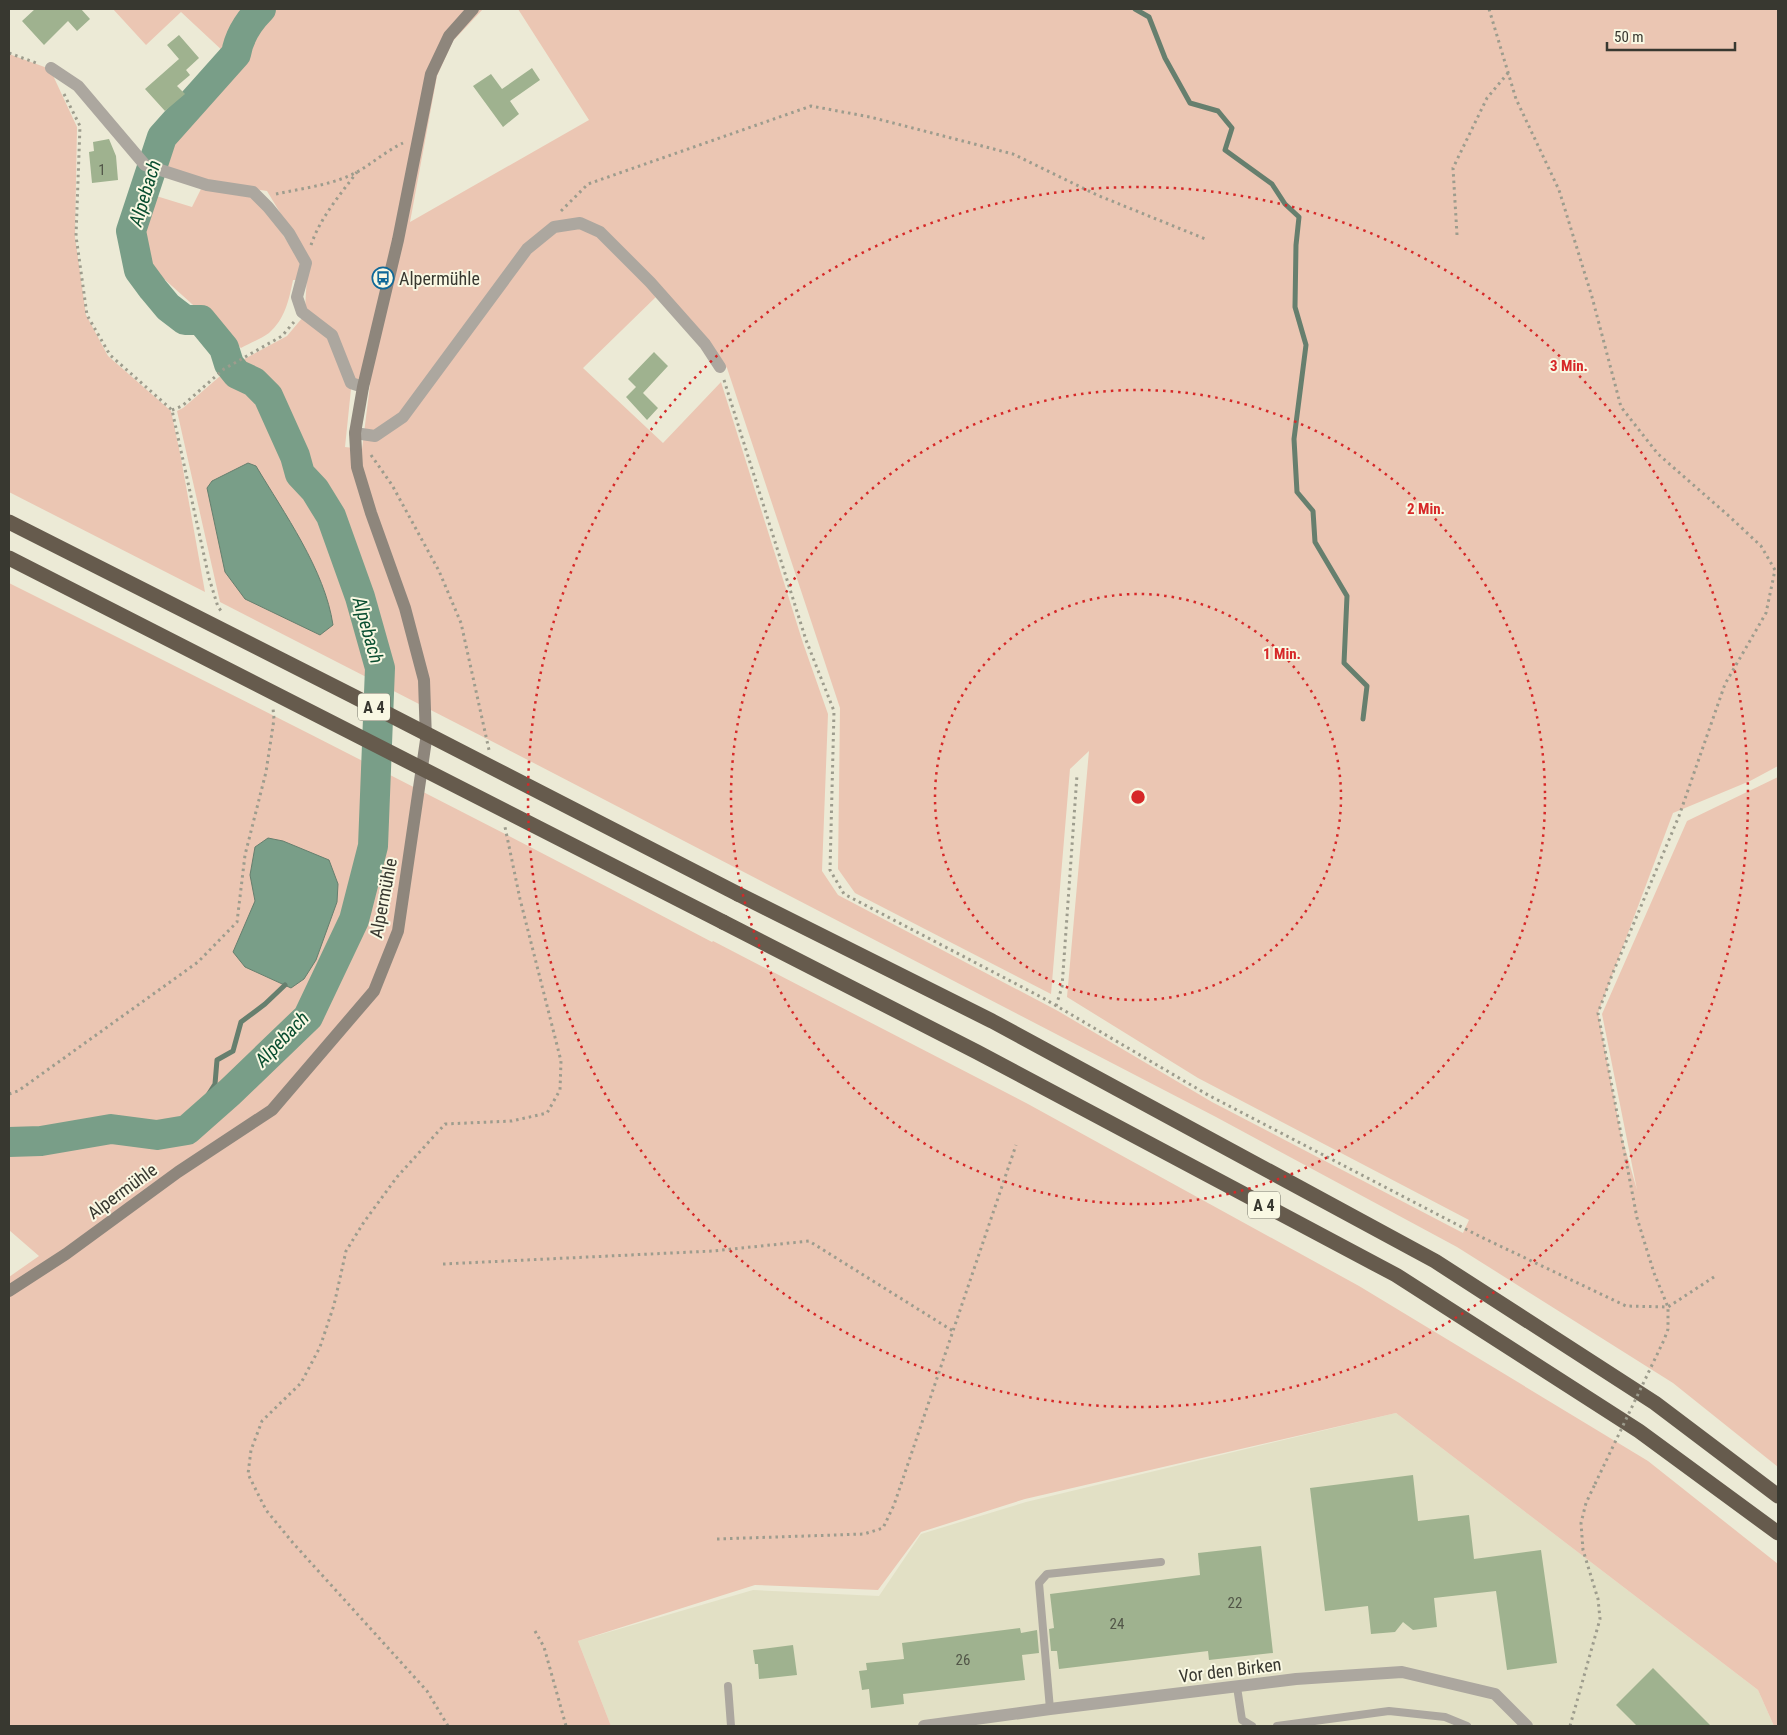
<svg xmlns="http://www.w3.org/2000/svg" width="1787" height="1735" viewBox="0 0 1787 1735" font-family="'Roboto Condensed',sans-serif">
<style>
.built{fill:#e2e0c5}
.green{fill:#ebc6b3;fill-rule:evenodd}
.water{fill:#799e88;stroke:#667f6e}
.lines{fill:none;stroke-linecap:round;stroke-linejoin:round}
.stream{stroke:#667f6e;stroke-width:5}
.river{stroke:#799e88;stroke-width:30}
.building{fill:#9fb28f}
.path{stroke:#9d9c8d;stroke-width:3;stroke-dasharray:2.5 4;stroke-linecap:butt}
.service{stroke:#aca79f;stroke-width:8}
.minor{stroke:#aca79f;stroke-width:12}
.secondary{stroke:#8e867c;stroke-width:12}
.motorway{stroke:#665b4d;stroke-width:15}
.path-bridge{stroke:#9d9c8d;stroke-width:3;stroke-dasharray:2.5 4;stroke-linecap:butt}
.motorway-bridge{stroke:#665b4d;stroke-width:15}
.ring{fill:none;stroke:#d62828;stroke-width:2.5;stroke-dasharray:2.5 5}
.labels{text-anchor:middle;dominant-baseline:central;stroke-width:4;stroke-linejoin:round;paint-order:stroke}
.number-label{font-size:15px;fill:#525648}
.shield{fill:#f9f8e3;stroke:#727266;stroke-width:1}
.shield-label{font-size:16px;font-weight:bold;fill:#383830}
.poi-label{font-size:18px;fill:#383830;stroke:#f9f8e3;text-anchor:start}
.street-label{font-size:18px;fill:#383830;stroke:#f9f8e3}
.water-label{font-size:19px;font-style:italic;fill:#084d2f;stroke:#f9f8e3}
.centre{fill:#d62828;stroke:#f9f8e3;stroke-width:2.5}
.ring-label{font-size:15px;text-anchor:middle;font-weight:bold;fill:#d62828;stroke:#f9f8e3;stroke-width:4;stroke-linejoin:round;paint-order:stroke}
</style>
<rect width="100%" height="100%" fill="#ecead6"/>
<path class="built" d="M1396,1413L1758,1690L1774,1726H611L578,1641L753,1590L879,1596L921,1534L1026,1502Z"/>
<g class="green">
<path d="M113,9H483L453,41L437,76L410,222L589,120L518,9H1778V766L1750,781L1673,813L1598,1013L1621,1134L1637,1190L1602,1014L1687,821L1778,777V1467L1673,1383L1457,1247L1216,1117L501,746L220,602L177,411L183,408L233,365L287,336L303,317L328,336L351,389L345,447L362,449L370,385L353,379L336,334L305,309L308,259L267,191L205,181L163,169L171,135L240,67L181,12L146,45ZM661,292L727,368L840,708L838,869L855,893L1051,994L1070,769L1089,751L1067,997L1198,1078L1469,1220L1463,1233L1212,1102L1058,1011L838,895L822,871L828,714L803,643L721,382L663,443L583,368Z"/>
<path d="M9,54L50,69L77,127L75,237L86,315L108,356L171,411L181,458L205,592L9,492Z"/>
<path d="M201,189L251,194L266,209L302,264L296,280H293C289,300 285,319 269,333C261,339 250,343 241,348L153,269L141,233L153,195L192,207Z"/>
<path d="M9,583C244,700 479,819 712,942L713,941L1028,1104L1359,1286L1648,1461L1778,1564V1726H1774L1758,1690L1396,1413L1025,1499L921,1532L878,1590L755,1585L578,1641L611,1726H9V1277L39,1256L9,1230Z"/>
</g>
<g class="water">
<path d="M248,463L256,466C284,513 325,570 333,625L320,635L245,599L225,572L207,488L212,481Z"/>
<path d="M268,838L283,841L329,860L338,884L337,902L316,960L304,979L291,988L245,967L233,952L255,901L250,875L255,847Z"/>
</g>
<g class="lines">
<g class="stream">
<path d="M1135,9L1149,17L1165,58L1190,103L1218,111L1232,128L1225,150L1272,184L1285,204L1299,217L1296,245L1295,307L1306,345L1294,439L1297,492L1313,511L1315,542L1347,596L1344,663L1367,686L1363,719"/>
<path d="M201,1118V1106L215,1084L217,1060L233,1051L241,1022L265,1004L285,985"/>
</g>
<path class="river" d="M9,1142L41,1141L111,1129L157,1135L187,1130L230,1092L308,1017L354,920L373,846L380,668L360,597L331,516L315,490L300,474L295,456L268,396L254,382L237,374L229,364L224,348L201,320H185L168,307L153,289L139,270L131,231L162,137L236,54C239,36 248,22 261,9"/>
</g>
<g class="building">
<path d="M35,9H81L90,19L77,31L68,21L44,45L22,21Z"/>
<path d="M179,35L199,58L186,70L190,75L177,86L185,94L165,111L145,89L179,59L167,45Z"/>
<path d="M532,68L540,80L510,101L519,114L503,127L473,86L491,74L502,89Z"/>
<path d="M109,139L116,156L118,180L92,183L89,152L94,151L93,142Z"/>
<path d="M654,352L668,366L643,393L658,408L647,420L626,397L636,387L628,379Z"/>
<path d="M1413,1475L1418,1521L1469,1515L1474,1559L1541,1550L1557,1663L1507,1670L1496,1591L1434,1598L1437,1627L1413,1630L1403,1622L1395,1632L1371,1634L1368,1606L1325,1611L1310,1488Z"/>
<path d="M1261,1546L1273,1653L1209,1660L1208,1651L1059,1669L1057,1651H1051L1049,1629L1054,1628L1050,1594L1200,1575L1198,1553Z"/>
<path d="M1020,1628L1021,1633L1037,1630L1039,1653L1022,1655L1025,1680L903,1694L904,1704L871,1708L869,1689L862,1690L859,1671L867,1670L866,1663L904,1659L902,1643Z"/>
<path d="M793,1645L797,1675L759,1679L758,1664H755L753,1650Z"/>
<path d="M1653,1668L1711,1726H1637L1616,1705Z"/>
</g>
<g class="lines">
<g class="path">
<path d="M1489,9L1516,99L1559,190L1592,297L1621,407L1658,454L1730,517L1761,546L1775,570L1766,613L1725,684L1679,816L1612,975L1598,1013L1637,1218L1654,1273L1668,1307V1329L1664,1340"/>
<path d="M9,53L39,64"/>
<path d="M64,94L80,126L76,236L87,315L110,355L172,410L209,578L218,607L222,612"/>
<path d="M276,194C303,188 333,185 357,172C373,163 386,151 403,143"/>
<path d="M561,211L588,184L811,106L870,117L1013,154L1097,195L1208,240"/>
<path d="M1457,235L1453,168L1487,98L1508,73"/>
<path d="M311,245C320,218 340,195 357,172"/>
<path d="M724,380L806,640L834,711L830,870L844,894L1043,998L1208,1095L1479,1236L1626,1306L1668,1307L1717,1275"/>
<path d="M172,410L182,406L224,369L282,336L294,322"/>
<path d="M371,455L392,485L439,571L461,623L489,750"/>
<path d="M1056,1006L1062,987L1077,775"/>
<path d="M9,1094L18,1091L198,962L237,922L245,855L266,772L274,719L273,708"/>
<path d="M443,1264L713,1251L809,1241L953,1331"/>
<path d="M717,1539L864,1534L883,1528L894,1505L1016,1145"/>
<path d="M535,1631L544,1647L566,1726"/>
<path d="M448,1726L427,1691L293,1543L266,1510L248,1474L251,1450L262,1421L301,1383L320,1347L334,1305L346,1251L364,1222L397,1177L445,1124L512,1121L547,1113L560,1090L561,1061L520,899L505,827"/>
<path d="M1570,1726L1600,1619L1598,1599L1583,1550L1581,1523L1586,1503L1595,1484"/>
</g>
<g class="service">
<path d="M728,1686L731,1726"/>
<path d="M1237,1687L1242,1720L1252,1726"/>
<path d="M1050,1709L1039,1583L1047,1574L1161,1562"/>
<path d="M1277,1726L1389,1711L1445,1717L1467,1726"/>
</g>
<g class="minor">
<path d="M51,68L78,86L145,165L207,185L253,192L268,207L289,233L306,263L297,297L302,312L332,335L351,383L363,387"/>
<path d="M355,433L375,436L403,417L527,249L554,227L580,223L600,232L650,282L705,344L720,367"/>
<path d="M924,1726L1050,1709L1296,1679L1402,1672L1495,1694L1527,1726"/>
</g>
<path class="secondary" d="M9,1291L66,1254L178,1172L272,1110L374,991L398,931L426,740L424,680L405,608L371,513L357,467L355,433L363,387L398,240L431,74L449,36L473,9"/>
<g class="motorway">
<path d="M738,894L992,1021L1435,1261L1655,1403L1778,1496"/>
<path d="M723,922L977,1052L1396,1275L1639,1431L1778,1533"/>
</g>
<path class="path-bridge" d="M1595,1484L1664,1340"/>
<g class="motorway-bridge">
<path d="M9,522L351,695L738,894"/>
<path d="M9,558L723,922"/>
</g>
</g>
<g class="ring">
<circle cx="1138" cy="797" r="203"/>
<circle cx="1138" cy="797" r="407"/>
<circle cx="1138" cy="797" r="610"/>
</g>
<defs>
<g id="bus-ring" transform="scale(1.125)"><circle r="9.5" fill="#f9f8e3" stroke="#0e6898" stroke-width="1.5"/><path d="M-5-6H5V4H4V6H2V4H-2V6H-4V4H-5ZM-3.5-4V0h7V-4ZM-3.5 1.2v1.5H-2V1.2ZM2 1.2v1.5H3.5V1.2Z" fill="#0e6898"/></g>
</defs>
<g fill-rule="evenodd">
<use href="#bus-ring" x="383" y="278"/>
</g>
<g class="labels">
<g class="number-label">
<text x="102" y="170">1</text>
<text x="1235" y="1603">22</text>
<text x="1117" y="1624">24</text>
<text x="963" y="1660">26</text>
</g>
<g class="shield">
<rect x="358" y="693.5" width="32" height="27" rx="4"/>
<rect x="1248" y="1191.5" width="32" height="27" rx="4"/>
</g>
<g class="shield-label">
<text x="374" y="707">A 4</text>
<text x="1264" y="1205">A 4</text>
</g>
<g class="poi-label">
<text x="399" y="278">Alpermühle</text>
</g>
<g class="street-label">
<text transform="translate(383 898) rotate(-79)">Alpermühle</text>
<text transform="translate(122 1191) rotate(-36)">Alpermühle</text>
<text transform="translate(1230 1670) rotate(-7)">Vor den Birken</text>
</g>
<g class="water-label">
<text transform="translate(145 193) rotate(-73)">Alpebach</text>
<text transform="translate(368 630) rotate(74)">Alpebach</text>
<text transform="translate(282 1039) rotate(-46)">Alpebach</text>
</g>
</g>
<circle cx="1138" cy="797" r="8" class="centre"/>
<g class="ring-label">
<text x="1569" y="371">3 Min.</text>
<text x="1426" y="514">2 Min.</text>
<text x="1282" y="659">1 Min.</text>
</g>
<rect width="1787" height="1735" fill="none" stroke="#383830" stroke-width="20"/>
<path d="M1607 42v8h128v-8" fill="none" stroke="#383830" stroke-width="2.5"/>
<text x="1614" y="42" font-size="15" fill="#383830" stroke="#f9f8e3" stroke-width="4" paint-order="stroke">50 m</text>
</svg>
